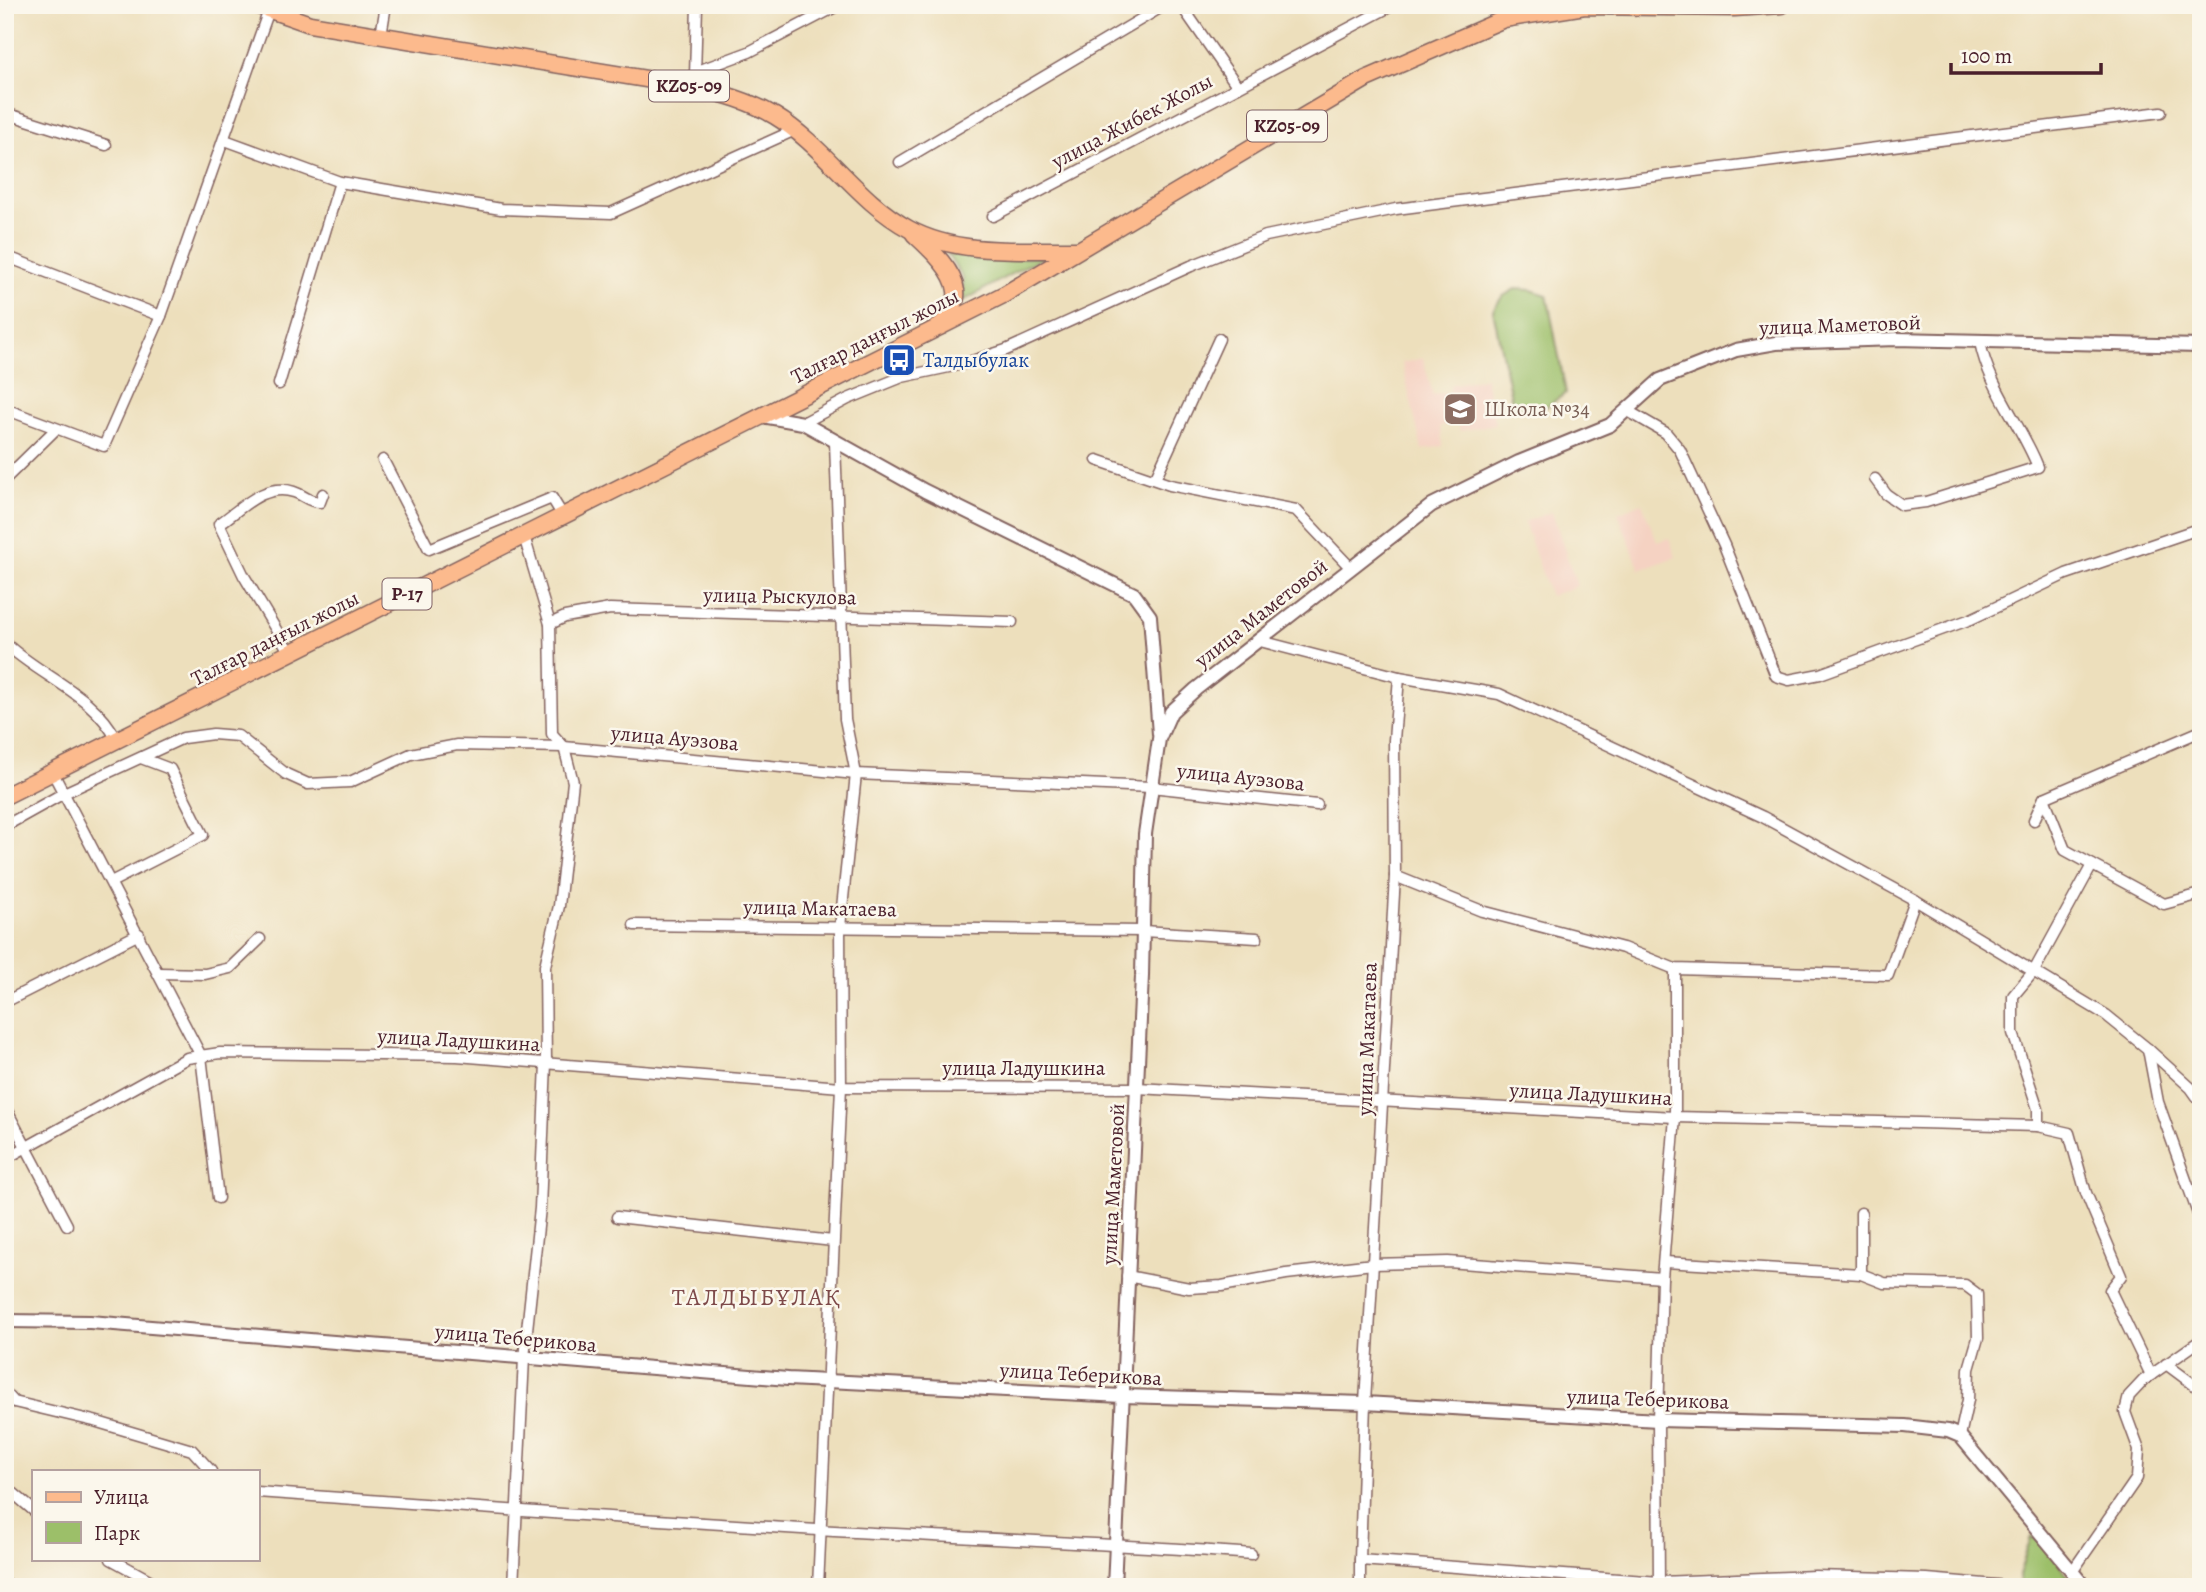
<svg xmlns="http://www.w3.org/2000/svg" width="2206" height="1592" viewBox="0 0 2206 1592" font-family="Alegreya,serif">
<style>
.built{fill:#f5d2c2}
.green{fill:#9cbf69;stroke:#736f4a;stroke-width:2}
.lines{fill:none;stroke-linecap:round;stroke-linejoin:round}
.minor-casing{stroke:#83625e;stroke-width:13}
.tertiary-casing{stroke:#83625e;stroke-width:16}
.primary-casing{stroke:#83625e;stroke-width:19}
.minor{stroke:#fff;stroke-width:10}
.tertiary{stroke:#fff;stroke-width:12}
.primary{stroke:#fcba8d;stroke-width:16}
.labels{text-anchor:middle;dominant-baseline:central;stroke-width:5;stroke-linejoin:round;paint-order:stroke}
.shield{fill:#fbf7ec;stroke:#7f6065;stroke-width:2}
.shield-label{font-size:19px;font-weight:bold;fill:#4a1f2b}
.street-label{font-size:21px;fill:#4a1f2b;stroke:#fbf7ec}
.transit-label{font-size:21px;fill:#164399;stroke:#fbf7ec;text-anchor:start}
.education-label{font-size:21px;fill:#785e54;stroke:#fbf7ec;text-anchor:start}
.quarter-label{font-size:24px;letter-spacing:2px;fill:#7e4a4a;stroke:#fbf7ec}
</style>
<rect width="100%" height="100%" fill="#fbf7ec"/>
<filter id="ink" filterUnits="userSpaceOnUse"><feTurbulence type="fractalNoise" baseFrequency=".0143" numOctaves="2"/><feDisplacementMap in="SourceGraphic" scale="14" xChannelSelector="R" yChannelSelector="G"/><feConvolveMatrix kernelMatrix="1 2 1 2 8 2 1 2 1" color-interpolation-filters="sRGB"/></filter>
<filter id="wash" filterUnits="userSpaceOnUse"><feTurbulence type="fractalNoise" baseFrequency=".00686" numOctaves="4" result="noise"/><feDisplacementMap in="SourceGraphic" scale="28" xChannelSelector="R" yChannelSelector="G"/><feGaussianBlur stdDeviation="1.57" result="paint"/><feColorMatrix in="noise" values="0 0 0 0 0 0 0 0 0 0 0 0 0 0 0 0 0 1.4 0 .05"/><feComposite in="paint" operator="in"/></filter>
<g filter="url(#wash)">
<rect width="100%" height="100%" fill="#eddfbc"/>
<g class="built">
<path d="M1423,358L1433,395L1450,392V385L1485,378L1495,424L1460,431L1457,423L1440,426L1443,446L1422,450L1402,363Z"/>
<path d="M1642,503L1657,542L1669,538L1676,557L1640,570L1618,513Z"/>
<path d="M1552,512L1577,586L1550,596L1524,522Z"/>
</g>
<g class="green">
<path d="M947,254L1027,258L1053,254L1031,263L963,301V278Z"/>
<path d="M1515,289L1531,290L1547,295L1566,393L1539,412L1524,410L1512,402L1493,310L1502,297Z"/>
<path d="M2031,1537C2047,1541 2058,1563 2068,1576L2066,1584C2055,1590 2031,1589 2020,1584L2019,1575Z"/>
</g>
</g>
<g filter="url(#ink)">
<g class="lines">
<g class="minor-casing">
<g id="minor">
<path d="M1504,19L1508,5"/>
<path d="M381,35L386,5"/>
<path d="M695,72L749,52L839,5"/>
<path d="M695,76L697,5"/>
<path d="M1238,87L1393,5"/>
<path d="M5,113L106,145"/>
<path d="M225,140L340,182L501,209L611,213L795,130"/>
<path d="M900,162L1165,5"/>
<path d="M993,216L1238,87L1181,5"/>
<path d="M5,256L161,316"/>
<path d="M279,384L340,182"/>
<path d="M5,409L104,446L161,316L269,10"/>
<path d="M1628,411L1666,433L1680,450L1724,545L1776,676L1789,680L1820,674L1971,619L2066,574L2201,528"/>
<path d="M803,423L848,399L902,377L963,364L1006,350L1191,266L1266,236L1396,209L2161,112"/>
<path d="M383,460L429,549L552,498L563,516"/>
<path d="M1097,460L1170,485L1296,510L1350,567"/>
<path d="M5,479L56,429"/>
<path d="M1155,479L1219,339"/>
<path d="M1875,479L1886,494L1902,505L1926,502L2038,467C2021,424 1989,388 1980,342"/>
<path d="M550,624L565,617L610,609L1012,622"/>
<path d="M1260,641L1399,677L1499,694L1763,817L1915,900L2106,1015L2148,1049L2191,1088L2201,1102"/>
<path d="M5,643C42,678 92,692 117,740"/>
<path d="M290,653L244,576L219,524C241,509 265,482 294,492C304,495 308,502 320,502L323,494"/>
<path d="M1399,677L1394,740L1395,876L1365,1403L1360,1560L1660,1582L1815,1576L1927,1579L2019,1587"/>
<path d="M53,773L201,1056L218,1198"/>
<path d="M2044,798L2065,850L2164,904L2201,894"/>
<path d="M2034,820L2044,798L2201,731"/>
<path d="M5,826L64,793L183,738L213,734L238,736L286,774L308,784L350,782L411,754L457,745L564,747L856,774L1151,787L1317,805"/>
<path d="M1395,876L1482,911L1623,948L1675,969L1888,975L1915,900"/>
<path d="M111,882L203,835L170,769L141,758"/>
<path d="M634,925L1143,931L1257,938"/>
<path d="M159,973L205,974L230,968L260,939"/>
<path d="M5,1002L139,934"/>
<path d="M2148,1049L2158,1102L2201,1222"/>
<path d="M5,1107L67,1225"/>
<path d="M2038,1126V1109L2013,1033V996L2034,971L2092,865"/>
<path d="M5,1159L187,1058L220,1053L457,1056L841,1087L1137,1088L1675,1117L2038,1126L2069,1133L2086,1193L2121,1276L2110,1290L2151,1375"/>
<path d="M617,1217L833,1241"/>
<path d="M1665,1262L1861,1274L1884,1283L1965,1285L1977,1294L1978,1338L1969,1369L1968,1400L1960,1436"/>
<path d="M1861,1274V1213"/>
<path d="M1127,1276L1189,1288L1222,1286L1286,1274L1373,1264L1448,1262L1662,1278"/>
<path d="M2166,1364L2201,1390"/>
<path d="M5,1392L14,1402L94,1421L192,1450L211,1471"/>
<path d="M5,1486L33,1510"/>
<path d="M257,1492C444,1506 630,1519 817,1530C962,1538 1106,1543 1251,1554"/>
<path d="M111,1559L162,1587"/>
<path d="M2072,1572L2137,1478L2139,1450L2125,1412L2129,1396L2144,1380L2201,1340"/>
<path d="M5,1582L9,1587"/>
<path d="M513,1587L524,1358L540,1208L546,1063L545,966L559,906L573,782L564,747L552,734L550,624L524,536"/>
<path d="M818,1587L841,1087L840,927L856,774L845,719L835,442"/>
<path d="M1360,1587V1560"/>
<path d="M1659,1587L1658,1420L1662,1278L1675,1117V969"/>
</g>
</g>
<g class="tertiary-casing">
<g id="tertiary">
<path d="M762,416L803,423L925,491L1134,594L1150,616L1159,734"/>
<path d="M5,1321L90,1322L788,1379L1122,1396L1365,1403L1658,1420L1905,1426L1948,1431L1960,1436L2085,1587"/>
<path d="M1114,1587L1142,976L1145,834L1159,739L1171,712L1196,689L1432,505L1519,462L1610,425L1660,380L1736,350L1776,343L1896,339L2201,346"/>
</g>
</g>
<g class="primary-casing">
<g id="primary">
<path d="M256,5L310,24L695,87C723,94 750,101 775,116C825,146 857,201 909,229C959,256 1022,249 1077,250"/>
<path d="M914,234C929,248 954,270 956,291C958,304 947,316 941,326"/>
<path d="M5,796L1005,294L1366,79L1504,19L1585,6L1734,8L1782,5"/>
</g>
</g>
<use href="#minor" class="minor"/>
<use href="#tertiary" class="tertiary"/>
<use href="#primary" class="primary"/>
</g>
</g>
<defs>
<g id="bus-square" transform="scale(1.75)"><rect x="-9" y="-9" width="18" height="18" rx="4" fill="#1a4fb4" stroke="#fbf7ec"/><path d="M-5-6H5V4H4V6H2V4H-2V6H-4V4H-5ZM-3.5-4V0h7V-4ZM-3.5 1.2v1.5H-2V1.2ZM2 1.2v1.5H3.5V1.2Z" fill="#fff"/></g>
<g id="school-square" transform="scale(1.75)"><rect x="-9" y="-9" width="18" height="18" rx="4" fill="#8d6e63" stroke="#fbf7ec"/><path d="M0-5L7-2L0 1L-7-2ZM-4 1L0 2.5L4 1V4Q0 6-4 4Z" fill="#fff"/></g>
</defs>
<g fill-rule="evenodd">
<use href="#bus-square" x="899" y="360"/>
<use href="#school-square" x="1460" y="409"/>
</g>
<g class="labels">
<g class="shield">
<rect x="649" y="70.5" width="80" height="31" rx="5"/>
<rect x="1247" y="110.5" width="80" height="31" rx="5"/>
<rect x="382.5" y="578.5" width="49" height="31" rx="5"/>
</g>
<g class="shield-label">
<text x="689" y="86">KZ05-09</text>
<text x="1287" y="126">KZ05-09</text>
<text x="407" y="594">P-17</text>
</g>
<g class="street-label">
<text transform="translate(1132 121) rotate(-28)">улица Жибек Жолы</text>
<text transform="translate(1840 325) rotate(-2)">улица Маметовой</text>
<text transform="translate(875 336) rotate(-27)">Талғар даңғыл жолы</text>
<text transform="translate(780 596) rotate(1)">улица Рыскулова</text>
<text transform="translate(1261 613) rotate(-38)">улица Маметовой</text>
<text transform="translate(275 638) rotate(-27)">Талғар даңғыл жолы</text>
<text transform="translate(675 738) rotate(5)">улица Ауэзова</text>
<text transform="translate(1241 777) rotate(6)">улица Ауэзова</text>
<text transform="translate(820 908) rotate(1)">улица Макатаева</text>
<text transform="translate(1367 1039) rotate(-88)">улица Макатаева</text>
<text transform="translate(459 1040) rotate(3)">улица Ладушкина</text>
<text x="1024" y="1068">улица Ладушкина</text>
<text transform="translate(1591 1094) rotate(3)">улица Ладушкина</text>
<text transform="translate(1113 1184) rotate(-87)">улица Маметовой</text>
<text transform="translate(516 1338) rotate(5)">улица Теберикова</text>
<text transform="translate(1081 1374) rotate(3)">улица Теберикова</text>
<text transform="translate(1648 1399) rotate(2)">улица Теберикова</text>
</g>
<g class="transit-label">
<text x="923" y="360">Талдыбулак</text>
</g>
<g class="education-label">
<text x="1484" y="409">Школа №34</text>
</g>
<g class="quarter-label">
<text x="757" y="1297">ТАЛДЫБҰЛАҚ</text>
</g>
</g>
<rect width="2206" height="1592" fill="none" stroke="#fbf7ec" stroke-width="28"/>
<rect x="32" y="1470" width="228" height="91" fill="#fbf7ec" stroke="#b4a19f" stroke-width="2"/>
<rect x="46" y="1492" width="35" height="10" fill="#fcba8d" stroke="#b4a19f" stroke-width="2"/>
<text x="94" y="1504" font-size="21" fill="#4a1f2b">Улица</text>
<rect x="46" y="1522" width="35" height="21" fill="#9cbf69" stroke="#b4a19f" stroke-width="2"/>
<text x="94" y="1540" font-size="21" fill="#4a1f2b">Парк</text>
<path d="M1951 63v10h150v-10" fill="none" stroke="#4a1f2b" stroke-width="3.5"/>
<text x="1961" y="63" font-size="21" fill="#4a1f2b" stroke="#fbf7ec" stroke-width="5" paint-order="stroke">100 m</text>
</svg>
